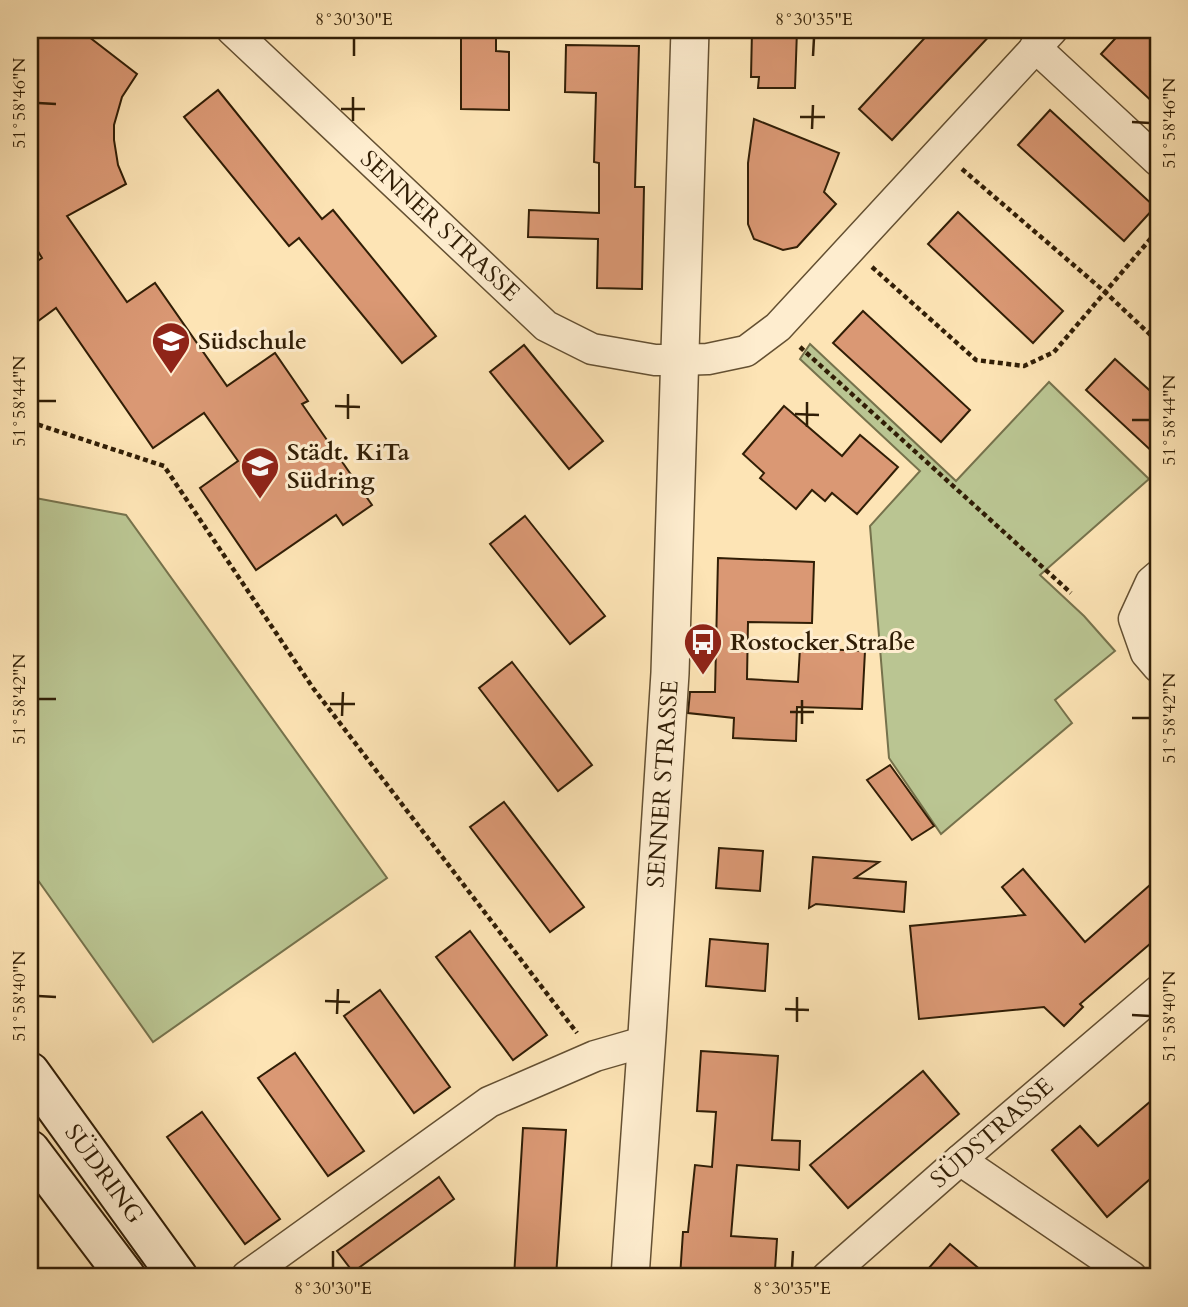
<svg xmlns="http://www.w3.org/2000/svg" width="1188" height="1307" viewBox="0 0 1188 1307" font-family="Cardo,serif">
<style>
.green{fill:#bac592;stroke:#76724c;stroke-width:2}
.building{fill:#da9874;stroke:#311e06;stroke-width:2}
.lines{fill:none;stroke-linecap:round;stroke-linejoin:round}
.minor-casing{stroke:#645032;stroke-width:33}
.tertiary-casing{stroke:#645032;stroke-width:40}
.secondary-casing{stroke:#311e06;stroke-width:42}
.path{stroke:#311e06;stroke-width:4.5;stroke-dasharray:5 3.5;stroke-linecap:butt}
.minor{stroke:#feedcf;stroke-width:30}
.tertiary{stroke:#feedcf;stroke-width:37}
.secondary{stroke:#feedcf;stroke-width:38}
.ticks{fill:none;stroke:#311e06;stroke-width:2.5}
.labels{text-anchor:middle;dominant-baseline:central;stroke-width:6;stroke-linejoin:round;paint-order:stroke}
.street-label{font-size:24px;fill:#311e06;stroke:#feedcf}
.poi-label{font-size:24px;font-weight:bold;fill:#311e06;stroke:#feedcf;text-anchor:start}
.neatline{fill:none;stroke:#311e06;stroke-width:2.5}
.ticks-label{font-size:18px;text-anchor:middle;fill:#311e06}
</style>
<rect width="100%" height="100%" fill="#fde4b5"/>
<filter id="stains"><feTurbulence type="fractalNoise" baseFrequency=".00286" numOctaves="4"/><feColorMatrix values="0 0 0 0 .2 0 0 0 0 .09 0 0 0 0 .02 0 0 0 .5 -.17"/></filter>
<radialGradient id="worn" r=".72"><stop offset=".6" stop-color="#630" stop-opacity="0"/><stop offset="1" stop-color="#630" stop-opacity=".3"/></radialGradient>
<g class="green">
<path d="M810,344L956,481L1049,382L1149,479L1040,575L1084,616L1115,651L1055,700L1072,723L941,834L889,758L870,526L920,471L800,359Z"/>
<path d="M30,497L126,515L387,878L153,1042L30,869Z"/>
</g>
<g class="building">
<path d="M30,30H80L137,74L122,97L114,125V140L118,165L126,184L67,216L127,302L155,283L227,386L275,353L308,401L302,404L372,505L343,525L336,515L256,570L200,488L238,461L204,413L153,448L56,308L30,327V266L42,258L30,238Z"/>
<path d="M461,30H496V51L509,52V110L461,109Z"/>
<path d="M752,30H797L795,88H758L759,77H751Z"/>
<path d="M932,30H995L892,140L859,109Z"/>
<path d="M1123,30H1141L1158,46V107L1101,54Z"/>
<path d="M566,45L639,46L635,187H644L642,289L597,288L598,239L528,237L529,210L599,213V163L594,162L596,93L565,92Z"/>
<path d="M218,90L322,219L333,210L436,336L402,363L299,238L289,246L184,117Z"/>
<path d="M1050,110L1155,207L1124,241L1018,145Z"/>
<path d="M754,119L839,153L824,192L836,204L797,247L783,250L754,239L748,224V163Z"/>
<path d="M958,212L1063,311L1033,343L928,244Z"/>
<path d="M863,311L970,410L941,442L833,343Z"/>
<path d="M524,345L603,441L569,469L490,372Z"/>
<path d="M1115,359L1158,398V457L1086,390Z"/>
<path d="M784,406L842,456L860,435L898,467L857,514L832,493L825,501L812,490L796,509L760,478L764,473L743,454Z"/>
<path d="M525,516L605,616L570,644L490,544Z"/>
<path d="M718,558L814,562L812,623L748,622L747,679L798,682L800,648L865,651L862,709L797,707L796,741L733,738L734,718L688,713L690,692H715Z"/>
<path d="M512,662L592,765L558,791L479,688Z"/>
<path d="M890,765L934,826L912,840L867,780Z"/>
<path d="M504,802L584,907L550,932L470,827Z"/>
<path d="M719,848L763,851L760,891L716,888Z"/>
<path d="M813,857L879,862L855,878L906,882L904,912L816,904L809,908Z"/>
<path d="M1023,869L1085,942L1158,878V937L1080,1004L1083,1007L1064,1026L1044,1007L919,1019L910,926L1025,915L1002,887Z"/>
<path d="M470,931L547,1035L513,1060L436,957Z"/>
<path d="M710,939L768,944L765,991L706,986Z"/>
<path d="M380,990L450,1087L414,1113L344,1016Z"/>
<path d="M701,1051L778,1056L772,1140L800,1141L799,1170L737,1165L731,1236L777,1239L775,1270L749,1268L748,1277H680L683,1232H688L695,1165L712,1167L716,1112L697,1111Z"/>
<path d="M295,1053L364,1151L328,1176L258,1078Z"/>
<path d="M923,1071L959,1114L848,1208L810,1165Z"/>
<path d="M1158,1095V1172L1107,1217L1052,1150L1080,1126L1098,1146Z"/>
<path d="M202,1112L280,1219L245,1244L167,1137Z"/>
<path d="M523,1128L566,1130L556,1277H514Z"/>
<path d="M439,1177L454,1199L353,1272L337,1251Z"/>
<path d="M950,1244L989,1277H921Z"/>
</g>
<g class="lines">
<g class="minor-casing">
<g id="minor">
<path d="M232,30L546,326L592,349L655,360H680L708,359L746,351L778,327L1052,30"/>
<path d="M1035,47L1158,161"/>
<path d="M1158,576L1151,582L1134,619L1146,653L1158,667"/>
<path d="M960,1160L1132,1277"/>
<path d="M247,1276L489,1102L595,1056L647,1041"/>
<path d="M827,1277L960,1160L1158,991"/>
</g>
</g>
<g class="tertiary-casing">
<path id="tertiary" d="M630,1277L647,1035L670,673L690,30"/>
</g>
<g class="secondary-casing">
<g id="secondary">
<path d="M30,1072L178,1277"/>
<path d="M30,1150L126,1277"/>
</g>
</g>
<g class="path">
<path d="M962,169L1105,292L1158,342"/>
<path d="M872,267L976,360L1024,366L1054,352L1158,230"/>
<path d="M800,347L1071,593"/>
<path d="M30,422L164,466L313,688L577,1033"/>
</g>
<use href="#minor" class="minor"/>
<use href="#tertiary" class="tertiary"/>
<use href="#secondary" class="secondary"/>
</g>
<path class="ticks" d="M354,56V38M813,56L814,38M38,103L56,104M341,109H365M800,117H825M353,121V97M1132,122L1150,123M812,129L813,105M38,401H56M335,406L360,407M795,414L819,415M348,419V394M1132,420H1150M807,427V402M38,699H56M330,704H355M790,712H814M342,716L343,692M1132,718H1150M802,724V700M38,996L56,997M325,1001L350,1002M785,1009L809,1010M337,1014L338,989M1132,1015L1150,1016M797,1022V997M333,1268V1251M792,1268L793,1251"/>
<defs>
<g id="school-pin" transform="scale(2.0125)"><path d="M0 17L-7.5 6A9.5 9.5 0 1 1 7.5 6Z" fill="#8f2418" stroke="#feedcf"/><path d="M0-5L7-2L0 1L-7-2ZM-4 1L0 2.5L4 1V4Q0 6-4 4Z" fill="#fff"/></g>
<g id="bus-pin" transform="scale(2.0125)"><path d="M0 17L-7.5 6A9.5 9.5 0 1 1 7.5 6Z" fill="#8f2418" stroke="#feedcf"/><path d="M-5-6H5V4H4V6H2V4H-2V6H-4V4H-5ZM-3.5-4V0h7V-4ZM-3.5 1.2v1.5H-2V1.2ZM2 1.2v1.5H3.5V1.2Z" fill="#fff"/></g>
</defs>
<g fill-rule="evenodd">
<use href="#school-pin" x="171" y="341"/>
<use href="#school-pin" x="260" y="466"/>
<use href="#bus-pin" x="703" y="642"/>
</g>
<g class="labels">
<g class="street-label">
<text transform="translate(440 226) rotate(43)">SENNER STRASSE</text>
<text transform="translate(663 784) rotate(-86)">SENNER STRASSE</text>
<text transform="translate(992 1133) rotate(-41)">SÜDSTRASSE</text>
<text transform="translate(104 1174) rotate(54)">SÜDRING</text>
</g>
<g class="poi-label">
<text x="198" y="341">Südschule</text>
<text x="287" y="452">Städt. KiTa<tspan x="287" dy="28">Südring</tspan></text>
<text x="730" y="642">Rostocker Straße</text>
</g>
</g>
<rect width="1188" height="1307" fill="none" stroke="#fde4b5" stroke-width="77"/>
<rect x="38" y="38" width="1112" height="1230" class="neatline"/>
<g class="ticks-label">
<text x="354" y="25">8°30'30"E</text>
<text x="814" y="25">8°30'35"E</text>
<text transform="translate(19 103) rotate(-90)" y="6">51°58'46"N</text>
<text transform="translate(1169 123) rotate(-90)" y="6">51°58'46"N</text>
<text transform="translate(19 401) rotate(-90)" y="6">51°58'44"N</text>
<text transform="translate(1169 420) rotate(-90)" y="6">51°58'44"N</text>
<text transform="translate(19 699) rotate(-90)" y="6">51°58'42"N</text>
<text transform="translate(1169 718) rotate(-90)" y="6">51°58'42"N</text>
<text transform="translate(19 996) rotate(-90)" y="6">51°58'40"N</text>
<text transform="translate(1169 1016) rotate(-90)" y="6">51°58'40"N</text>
<text x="333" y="1294">8°30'30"E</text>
<text x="792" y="1294">8°30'35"E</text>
</g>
<rect width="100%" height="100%" filter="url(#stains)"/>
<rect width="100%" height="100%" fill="url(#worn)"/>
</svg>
